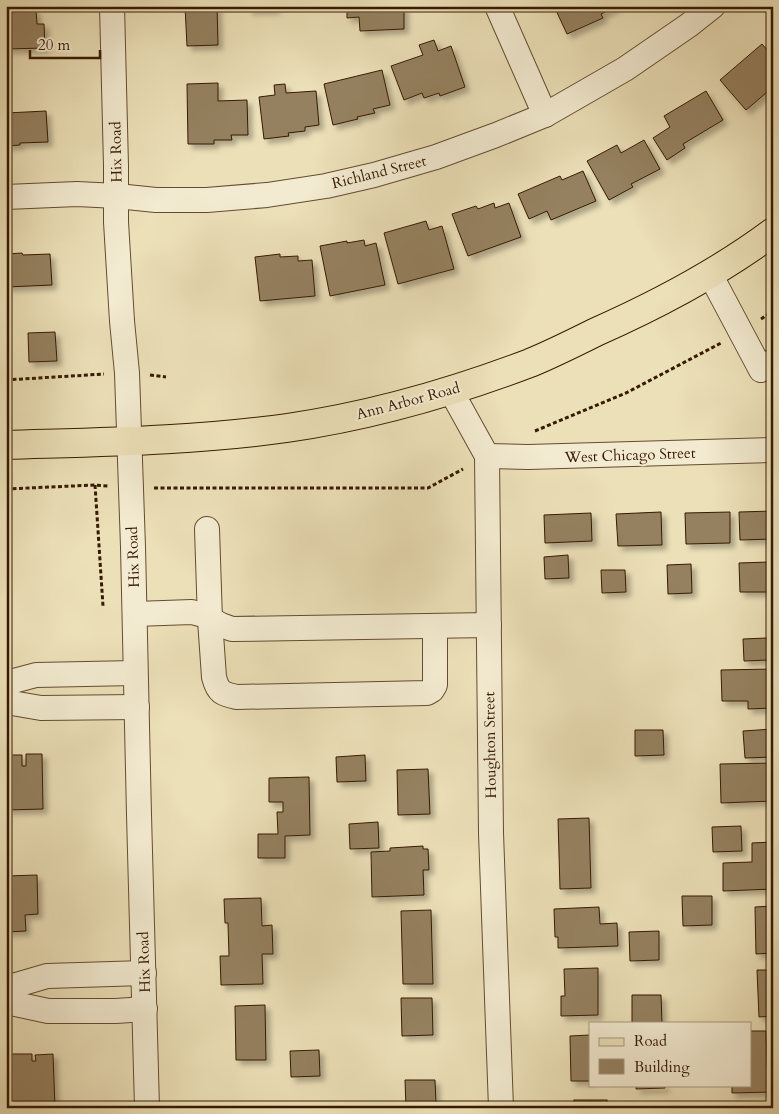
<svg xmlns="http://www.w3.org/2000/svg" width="779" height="1114" viewBox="0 0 779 1114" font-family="Cardo,serif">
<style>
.building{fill:#958161;stroke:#371a02;filter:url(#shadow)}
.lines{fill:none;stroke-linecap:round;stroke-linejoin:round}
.minor-casing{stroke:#644c30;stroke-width:26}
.major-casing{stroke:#371a02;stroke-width:30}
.path{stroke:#371a02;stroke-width:3;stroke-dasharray:4 2.5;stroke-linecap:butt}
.minor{stroke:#f3ebd1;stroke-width:24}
.major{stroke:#ece0b8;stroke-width:28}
.labels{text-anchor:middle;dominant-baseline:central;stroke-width:4;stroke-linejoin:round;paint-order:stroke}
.street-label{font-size:15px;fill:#371a02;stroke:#f3ebd1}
</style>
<defs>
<filter id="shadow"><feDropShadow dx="4.5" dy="4.5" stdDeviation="2.5" flood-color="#0004"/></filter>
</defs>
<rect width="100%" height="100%" fill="#ece0b8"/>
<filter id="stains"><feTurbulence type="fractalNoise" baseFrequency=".004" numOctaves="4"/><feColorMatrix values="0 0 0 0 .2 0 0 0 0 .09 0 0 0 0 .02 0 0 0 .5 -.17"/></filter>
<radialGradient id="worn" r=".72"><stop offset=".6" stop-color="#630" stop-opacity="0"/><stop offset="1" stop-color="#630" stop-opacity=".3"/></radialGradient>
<g class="building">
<path d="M6,6H33V11H36L37,24H44L45,48L6,49Z"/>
<path d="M185,6H217L218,45L187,46Z"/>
<path d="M248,6H276V9L248,10Z"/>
<path d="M347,6H404V29L360,31L359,17L347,18Z"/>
<path d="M554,6H618L601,14L603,18L567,34Z"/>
<path d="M434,40L438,51L451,46L465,87L440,96L439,93L424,98L422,93L404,100L391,66L423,55L419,45Z"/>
<path d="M762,44L773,57V87L746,110L720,80Z"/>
<path d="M382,70L390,105L373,109L375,113L357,117L358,119L333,125L324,84Z"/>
<path d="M218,83V101L247,100L248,135H231L232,140H214V144H188L187,84Z"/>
<path d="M285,84L286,93L316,91L319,125L305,127V131L288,133L289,136L264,139L259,97L275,95L274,85Z"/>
<path d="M706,91L723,120L683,144L685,148L667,160L653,138L670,127L664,116Z"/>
<path d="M46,111L48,142L20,143V145L6,146V113Z"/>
<path d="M644,140L660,169L631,184L633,187L609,200L587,161L617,145L621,153Z"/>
<path d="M583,171L596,201L551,220L547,211L529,219L518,194L560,176L562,180Z"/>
<path d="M494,203L495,208L509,203L521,237L468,256L452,214L476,206L478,209Z"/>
<path d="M426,221L429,230L442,226L454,269L398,284L384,233Z"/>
<path d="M364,240L365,246L376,243L385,285L330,296L320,246L347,241V243Z"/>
<path d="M22,253L23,255L50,254L52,285L6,287V254Z"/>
<path d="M280,254V257L298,256V261L312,260L315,296L260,301L255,257Z"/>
<path d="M55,332L57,361L29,362L28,333Z"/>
<path d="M773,511V539L740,540L739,512Z"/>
<path d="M661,512L662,545L618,546L616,514Z"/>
<path d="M730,512V543L686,544L685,513Z"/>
<path d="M591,513L592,541L545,543L544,515Z"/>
<path d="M568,555L569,578L545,579L544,557Z"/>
<path d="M769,562V592H740L739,563Z"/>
<path d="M691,564L692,593L668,594L667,565Z"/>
<path d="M601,570H625L626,592L602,593Z"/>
<path d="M767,638L768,660L744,661L743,639Z"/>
<path d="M773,669V708L748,709V701H722L721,670Z"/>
<path d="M773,729V757L745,758L743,731Z"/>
<path d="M635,730H663L664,755L635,756Z"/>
<path d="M26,754H42L43,809L6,810V755H22V766H26Z"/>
<path d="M365,755L366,781L337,782L336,757Z"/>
<path d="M773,763V801L721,803L720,764Z"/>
<path d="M428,769L430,814L398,815L397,770Z"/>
<path d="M309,777L310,835L285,836V858H258V834H278L277,812H283V802H269V778Z"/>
<path d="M589,818L591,888L560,889L558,819Z"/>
<path d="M378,822L379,848L350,849L349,824Z"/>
<path d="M741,826L742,851L713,852L712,827Z"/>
<path d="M773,842V889L723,891V863L752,862V843Z"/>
<path d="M423,846V849H428L429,870H423L424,895L372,897L371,852L390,851V848Z"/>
<path d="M37,875L38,914L25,915L26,931L6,932V876Z"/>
<path d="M682,896H712V925L683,926Z"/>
<path d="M261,898L262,926L272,925L273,954H262L263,984L221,985L220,956H229L228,923H225L224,899Z"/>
<path d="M773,906V953L756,954L755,907Z"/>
<path d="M599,907L600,924L617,923L618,946L558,948V937H555L554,909Z"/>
<path d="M431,910L433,984H403L401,911Z"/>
<path d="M659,931V960L630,961L629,932Z"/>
<path d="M598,968V1015L561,1016V996H565L564,969Z"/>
<path d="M757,970H773V1016L759,1017Z"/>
<path d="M632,995H661L662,1023H632Z"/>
<path d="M401,998H432L433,1035L402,1036Z"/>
<path d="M265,1005L266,1060H236L235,1006Z"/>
<path d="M750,1031H766L767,1067H773V1092L732,1093V1085H750Z"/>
<path d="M590,1035V1081H571L570,1036Z"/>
<path d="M319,1050L320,1076L291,1077L290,1051Z"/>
<path d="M7,1054H32V1061H36L35,1055L53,1054L55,1108H9Z"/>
<path d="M405,1080H435L436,1103H439V1108H406Z"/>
<path d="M636,1085H665V1088L636,1089Z"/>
<rect x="574" y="1100" width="33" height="8"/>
</g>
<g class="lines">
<g class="minor-casing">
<g id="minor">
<path d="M112,6L116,166V222L122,321L127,373L133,547L139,815L147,1108"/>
<path d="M497,6L545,115"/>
<path d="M6,197L77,194L117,196L156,200H207L267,195L326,186L374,175L436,157L496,135L545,115L625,69L689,25L713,6"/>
<path d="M710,274L761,370L773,361"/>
<path d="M451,391L487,456L491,833L501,1108"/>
<path d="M487,456L528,457L773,450"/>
<path d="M207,529L210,620L214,677C218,693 223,694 237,697L427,693L432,690L435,685V626"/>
<path d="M135,614L192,612L203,615L221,625L232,629L489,625"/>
<path d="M6,683L36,675L135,673"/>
<path d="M6,702L41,708L137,707"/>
<path d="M6,988L47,976L144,973"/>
<path d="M6,1002L48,1011H116L145,1009"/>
</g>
</g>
<g class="major-casing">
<path id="major" d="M6,445C100,442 194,441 287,428C370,416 451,393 530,363C552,354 574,343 596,332C659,304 718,273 773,232"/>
</g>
<g class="path">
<path d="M761,319L773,311"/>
<path d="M150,375L166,377"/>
<path d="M6,380L104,374"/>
<path d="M535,431L626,393L721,343"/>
<path d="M95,485L103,606"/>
<path d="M154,488H428L463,469"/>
<path d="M6,489L95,485L108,486"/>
</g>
<use href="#minor" class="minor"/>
<use href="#major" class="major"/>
</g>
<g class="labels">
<g class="street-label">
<text transform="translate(116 152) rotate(-91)">Hix Road</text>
<text transform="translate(379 172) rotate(-14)">Richland Street</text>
<text transform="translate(408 401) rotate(-15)">Ann Arbor Road</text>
<text transform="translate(630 455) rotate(-2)">West Chicago Street</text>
<text transform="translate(133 557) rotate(-92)">Hix Road</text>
<text transform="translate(490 745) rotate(-91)">Houghton Street</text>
<text transform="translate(144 962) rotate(-92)">Hix Road</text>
</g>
</g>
<rect width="779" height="1114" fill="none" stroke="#ece0b8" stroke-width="25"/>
<rect x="8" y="8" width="764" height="1099" fill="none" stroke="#371a02" stroke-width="2.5"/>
<rect x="12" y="12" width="754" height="1089" fill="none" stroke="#371a02"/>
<rect x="589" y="1022" width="162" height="65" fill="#f3ebd1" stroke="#a8977e"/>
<rect x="599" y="1038" width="25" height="8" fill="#ece0b8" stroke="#a8977e"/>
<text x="634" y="1046" font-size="15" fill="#371a02">Road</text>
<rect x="599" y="1059" width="25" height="15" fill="#958161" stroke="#a8977e"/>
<text x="634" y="1072" font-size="15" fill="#371a02">Building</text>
<path d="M30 50v8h70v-8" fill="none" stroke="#371a02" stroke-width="2.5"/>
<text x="38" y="50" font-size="15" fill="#371a02" stroke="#f3ebd1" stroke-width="4" paint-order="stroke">20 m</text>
<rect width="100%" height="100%" filter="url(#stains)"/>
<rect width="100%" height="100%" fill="url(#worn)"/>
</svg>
